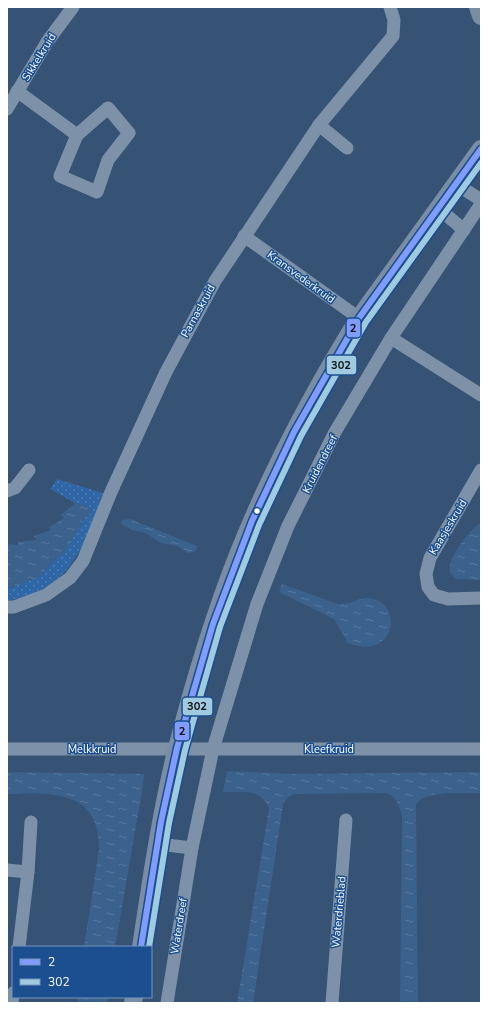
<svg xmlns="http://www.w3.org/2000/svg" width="488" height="1010" viewBox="0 0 488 1010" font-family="'Nunito Sans',sans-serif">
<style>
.grass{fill:url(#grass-dots)}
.water{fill:url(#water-ripples)}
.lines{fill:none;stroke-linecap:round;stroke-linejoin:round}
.street{stroke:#7d92a8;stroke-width:13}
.secondary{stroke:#798da4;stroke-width:18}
.bus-1-casing{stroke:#1b4f8f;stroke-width:9}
.bus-2-casing{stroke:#1b4f8f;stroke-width:9}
.bus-1{stroke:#809cff;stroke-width:6}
.bus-2{stroke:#9fcadf;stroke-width:6}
.bus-dot{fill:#fff;stroke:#1b4f8f;stroke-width:1.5}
.labels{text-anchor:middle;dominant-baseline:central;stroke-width:3;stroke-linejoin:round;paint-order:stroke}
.street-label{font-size:11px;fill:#fff;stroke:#1b4f8f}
.line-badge{stroke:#1b4f8f;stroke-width:1.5}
.pale-badge-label{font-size:11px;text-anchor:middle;font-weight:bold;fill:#111}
</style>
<defs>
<pattern id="grass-dots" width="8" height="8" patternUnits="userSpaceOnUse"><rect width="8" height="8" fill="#2f66a5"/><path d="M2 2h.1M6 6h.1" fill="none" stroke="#4e7db2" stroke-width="1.8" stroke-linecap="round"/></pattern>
<pattern id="water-ripples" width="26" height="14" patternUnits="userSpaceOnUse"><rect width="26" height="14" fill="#3b618d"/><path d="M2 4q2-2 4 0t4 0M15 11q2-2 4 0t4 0" fill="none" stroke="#58799e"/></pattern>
</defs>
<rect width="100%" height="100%" fill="#365274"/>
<path class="grass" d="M57,479L103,493C82,549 73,588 7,601V588L13,587L42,573L53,561L61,554L87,515V506L75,503L50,489Z"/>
<g class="water">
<path d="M75,503L87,506L91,511L90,514C83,516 71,542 66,550C63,555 56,557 52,562C48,565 46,570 42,574C36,579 14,587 7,588V544L18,545V542L36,540L34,536L51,530L49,527L64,518L61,515Z"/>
<path d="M130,519L197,546V549L194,552L188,553L177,546L161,543L145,533L132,530L121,524L122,520Z"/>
<path d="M481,522V580L456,579L450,573C446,558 469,531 481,522Z"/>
<path d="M282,584L338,604C351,606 360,595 374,599C404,608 394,661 348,643L334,619L281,593L279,590Z"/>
<path d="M227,771L293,774L481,772V793C465,794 424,789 416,805L418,1003H400L402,816C400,807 396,796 386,793L297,794C289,795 286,799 283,805L253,1003H237L269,808C260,788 242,792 223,792Z"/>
<path d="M7,772L144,774L143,786L115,947H84L99,849C99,789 52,793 7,794Z"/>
<path d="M78,997H108L107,1003H78Z"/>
</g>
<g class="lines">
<g class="street">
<path d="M17,91L77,135"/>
<path d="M108,108L129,133L108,160L97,192L60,176L77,135Z"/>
<path d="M7,109L47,42L73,7"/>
<path d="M319,125L347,148"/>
<path d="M456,184L481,200"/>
<path d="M438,208L464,230"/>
<path d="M244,236L359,318"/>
<path d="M391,338L481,395"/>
<path d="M481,470L430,558L426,574L428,587L434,595L448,599L481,598"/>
<path d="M7,491L15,488L29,470"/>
<path d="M7,607H14L46,595L70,578L83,561L111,492L166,372L215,281L319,125L393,36L394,20L390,7"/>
<path d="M7,749H481"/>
<path d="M158,844L192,848"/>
<path d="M7,870L28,872"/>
<path d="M19,947L28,872L31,822"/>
<path d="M12,1003L13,993"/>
<path d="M167,1003L192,848L213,749L257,604L288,526L335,432L391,338L481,204"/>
<path d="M332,1003L346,820"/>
</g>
<g class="secondary">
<path d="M478,7L481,16"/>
<path d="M141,947C151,882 161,811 177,748C194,682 214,615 239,552C272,470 313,392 359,318L481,149"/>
<path d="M133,1003L134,997"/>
</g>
<g class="bus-1-casing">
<path id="bus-1" d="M141,947L161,822L177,748L213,624L252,521L294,432L359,318L481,149"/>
</g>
<g class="bus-2-casing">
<path id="bus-2" d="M149,947L169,823L185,750L220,627L259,525L301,436L366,322L481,163"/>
</g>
<use href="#bus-1" class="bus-1"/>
<use href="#bus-2" class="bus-2"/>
</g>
<circle class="bus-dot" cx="257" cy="511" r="3.5"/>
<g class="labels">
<g class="street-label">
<text transform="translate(39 57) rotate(-58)">Sikkelkruid</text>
<text transform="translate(301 277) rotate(36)">Kransvederkruid</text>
<text transform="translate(198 311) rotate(-61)">Parnaskruid</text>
<text transform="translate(320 464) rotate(-63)">Kruidendreef</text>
<text transform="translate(448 527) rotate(-59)">Kaasjeskruid</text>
<text x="92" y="749">Melkkruid</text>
<text x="329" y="749">Kleefkruid</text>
<text transform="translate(339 912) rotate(-85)">Waterdrieblad</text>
<text transform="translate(179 926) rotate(-81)">Waterdreef</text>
</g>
</g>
<g class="line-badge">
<rect x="346" y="318" width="15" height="20" rx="4" fill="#809cff"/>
<rect x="326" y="355" width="31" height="20" rx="4" fill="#9fcadf"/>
<rect x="182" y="697" width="31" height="19" rx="4" fill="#9fcadf"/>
<rect x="174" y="721" width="16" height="20" rx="4" fill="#809cff"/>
</g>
<g class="pale-badge-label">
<text x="353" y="332">2</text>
<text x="341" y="369">302</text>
<text x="197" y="710">302</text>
<text x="182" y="735">2</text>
</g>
<rect width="488" height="1010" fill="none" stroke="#ffffff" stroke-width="16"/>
<rect x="12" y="946" width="140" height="52" fill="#1b4f8f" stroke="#7695bc"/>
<rect x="20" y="959" width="20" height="6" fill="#809cff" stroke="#7695bc"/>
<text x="48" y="966" font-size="12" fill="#ffffff">2</text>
<rect x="20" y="979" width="20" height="6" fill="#9fcadf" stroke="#7695bc"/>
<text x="48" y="986" font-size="12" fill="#ffffff">302</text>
</svg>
